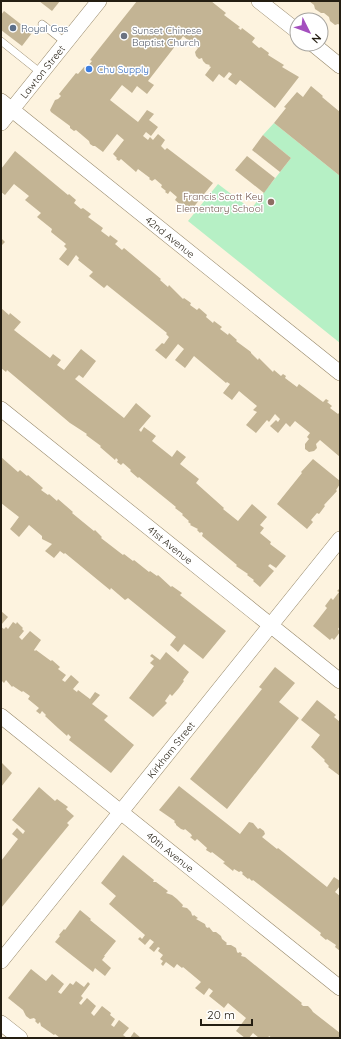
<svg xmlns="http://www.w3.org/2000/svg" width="341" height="1039" viewBox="0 0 341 1039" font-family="Quicksand,sans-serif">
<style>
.green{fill:#b6f0c5}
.building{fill:#c3b494}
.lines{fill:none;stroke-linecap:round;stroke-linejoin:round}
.service-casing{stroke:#97886a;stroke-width:8}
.minor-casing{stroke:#97886a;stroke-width:16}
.service{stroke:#fff;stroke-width:7}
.minor{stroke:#fff;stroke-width:15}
.service-dot{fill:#5c6f8a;stroke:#fff;stroke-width:1.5}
.worship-dot{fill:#6b7280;stroke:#fff;stroke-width:1.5}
.shop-dot{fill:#3f7fe0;stroke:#fff;stroke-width:1.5}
.education-dot{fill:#8d6e63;stroke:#fff;stroke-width:1.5}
.labels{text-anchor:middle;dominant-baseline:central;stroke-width:3;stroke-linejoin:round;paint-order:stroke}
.service-label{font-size:10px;fill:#4e5e75;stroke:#fff;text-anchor:start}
.worship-label{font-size:10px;fill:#5b616d;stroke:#fff;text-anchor:start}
.shop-label{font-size:10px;fill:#366cbe;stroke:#fff;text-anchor:start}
.street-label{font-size:10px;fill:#241e12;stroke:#fff}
.education-label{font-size:10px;fill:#785e54;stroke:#fff;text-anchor:end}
</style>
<rect width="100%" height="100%" fill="#fdf3df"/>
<path class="green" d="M274,123L340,176V343L188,221L218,184L251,209L291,158L263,135Z"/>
<g class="building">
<path d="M39,1H60L52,11Z"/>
<path d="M137,1H211L226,13L224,15L240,27L238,28L241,30L242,28L255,38L252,42L259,48L261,47L269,53L268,55L284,65L282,67L299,77L275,108L240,80L236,85L228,79L232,74L229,72L224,78L219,74L213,82L205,75L211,67L209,66L210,65L206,64L203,61L202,58L199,59L196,56L195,52L198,48L183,36L179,42L180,43L178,46L176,45L148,81L154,85L147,94L137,86L132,93L122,85L110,100L138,122L147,110L154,114L149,120L158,127L151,136L146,132L143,136L148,140L150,137L153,140L158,134L165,140L161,146L165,150L167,148L213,183L192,209H190L184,204L182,206L175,200L177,197L170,191L168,194L165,192L166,191L161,187L162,185L155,179L152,181L149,179L150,178L138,169L136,172L121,159L119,161L116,159L117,158L113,154L124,140L117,134L103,152L95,146H93L90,144L89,141L76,130L74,131L70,128V126L51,112L50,110L55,100L58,99L61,96L59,94L76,73L78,74L84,67L86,68L92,61L90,60Z"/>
<path d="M309,1H340V25L338,24L335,25L330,21L329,17L324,13H321L315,9L314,5Z"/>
<path d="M4,11L32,33L22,46L1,30V15Z"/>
<path d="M311,86L323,96L322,97L340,112V176L274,123L286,108L284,107L297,92L303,97Z"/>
<path d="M263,135L291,158L280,172L252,150Z"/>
<path d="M15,151L68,195L69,194L76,200L74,203L81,209L83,208L91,214L88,217L103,228L101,231L109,237L110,235L118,241L115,244L122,250L124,248L161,279L160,280L168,287L169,285L183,299L184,298L191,303L190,305L197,310L199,308L207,315L206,317L213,323L214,321L222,327L220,329L228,335L229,333L237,340L236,341L251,352V353L258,360L259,358L273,372L274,370L281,376L283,374L286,376L285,378L297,387L299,384L323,402L326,399L329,401L327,402L332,406L330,408L338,414L340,412V457L320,440L316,444L317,448L314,451L309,452L305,449V444L309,439L307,437L310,433L295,421L290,427L286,423L278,433L270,426L276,420L278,422L280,419L275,414L269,422L267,420L256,433L246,425L257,412L253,410L257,406L239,391L232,400L223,393L230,384L227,382L226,383L194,356L185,368L175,360L184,349L178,344L166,359L155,350L162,343L164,344L169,337L166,334L167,333L107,285L104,288L89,276L93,272L78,260L79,258L76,255L68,266L59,259L67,249L64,246L66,244L51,232L52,229L37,217L41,213L25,200L29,196L14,184L5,195L1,192V169Z"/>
<path d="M247,156L275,178L264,193L235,170Z"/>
<path d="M1,238L5,242L1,246Z"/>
<path d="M1,308L9,315L10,313L21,322L14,330L50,358L53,354L61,360L57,365L64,370L81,349L96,361L83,378L79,375L75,379L124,418L136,403L151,416L139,430L141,432L144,427L156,436L152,441L172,457L177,450L186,457L180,464L199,479L196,483L224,508L223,509L238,521L252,504L267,517L260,525L264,528L260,533L271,542L270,544L286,556L276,568L270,564L268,566L274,571L260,587L253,581L254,580L247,575L248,574L236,566L237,565L202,536L203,533L201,532L200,533L197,530L198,529L190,525L191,524L188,522L189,521L182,515L183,514L175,508L176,507L139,477L138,478L130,471L131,470L123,463L121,465L117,462L118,460L116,458L115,460L100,447L101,446L86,435L87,434L70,423L7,370L6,372L1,368Z"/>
<path d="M1,457L18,472L20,470L27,476L28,475L43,488L41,490L48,495L49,494L57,501L58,499L73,512L72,513L94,531L95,530L102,537L101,538L123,555L124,554L133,561L134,560L149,572L150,571L157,576L158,575L171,587L172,586L182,593L180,595L226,631L203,659L184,644L178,652L170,645L176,637L128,598L125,600L111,588L110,590L65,553L64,554L60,551L54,558L45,551L52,544L42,539V536L29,525L19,537L10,529L19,517L1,503Z"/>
<path d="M313,459L340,481V484L336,490L337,491L324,505L325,506L319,514L317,513L311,520L313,522L307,529L277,504L302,473L301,472Z"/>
<path d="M340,588V626L338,629L340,632L334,640L332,638L330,640L313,626L327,608L325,606L331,598L333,600L339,592L337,591Z"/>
<path d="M1,611L8,617L1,625Z"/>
<path d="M13,622L16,624L17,622L23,628L22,629L24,631L19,637L22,640L30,631L41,640L34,650L35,651L36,650L51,661L52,660L60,667L58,669L66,675L62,680L65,682L71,675L79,682L73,689L77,692L78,690L90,699L95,692L100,695L92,704L108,716L104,720L134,745L111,773L69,740L71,737L68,734L67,736L58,728L45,716L46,715L42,711L40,714L36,711L39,708L28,699L30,696L23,691L22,692L13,686L12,687L6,680L4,683L1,680V627L4,629L6,627L8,629Z"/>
<path d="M166,652L189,672L183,680L184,681L179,688L172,696L170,694L165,701L167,703L153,717L129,698L154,666L150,663L154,659L150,656L152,654L160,660Z"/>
<path d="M275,667L295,683L279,702L299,718L227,809L190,779L262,689L259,687Z"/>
<path d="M317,700L336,715L334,717L340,722V776L328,767L329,766L324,761L325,760L311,747L320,735L301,720Z"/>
<path d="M1,762L12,773L1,787Z"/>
<path d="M179,786L240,834L249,822L253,823L258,829L260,828L264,831L265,834L262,837L277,849L278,848L327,887L334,877L340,881V886L335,892L340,896V951L335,947L336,945L327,939L326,940L320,935L321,933L253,880L252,881L249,878L248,879L242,874L243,873L241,871L239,872L234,869L233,871L223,863L225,862L212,852L211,853L206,850L207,848L197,839L195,841L190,837L192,836L191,834L185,829L184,830L181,829L176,825V824L174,822L175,821L159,810Z"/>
<path d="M39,787L55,801L57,799L68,807L66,809L74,816L67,823L69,825L1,908V861L18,839L12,834L17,828L23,834L25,831L12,820Z"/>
<path d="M123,855L154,880L153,882H156L168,891L166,893L172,895L177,899L183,905L182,907L187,908L191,912L192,915L193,916L194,915L198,918L196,919L205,924L206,927L208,928L209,927L213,932H216L221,936L222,939L227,943L226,944L227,945H231L236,948L237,952L238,953L240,952L242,954L241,956L245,957L302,1003L301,1004L303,1006H308L311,1009L313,1012L340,1033V1038H272L269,1036L268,1038H259L253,1033L249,1038H245L236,1031L246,1018L228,1003L224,1008L209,996L213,991L209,988L204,995L195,988L201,982L183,967L182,968L177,964L174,968L166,962L163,966L161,964L163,961L160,959L163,955L158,951L160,948L158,947L154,952L149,948L154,942L150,939L145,945L138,939L140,937L142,939L145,935L109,904L116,896L101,883Z"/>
<path d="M80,910L91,919L90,920L116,941L104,956H105L102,960L111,968L105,976L95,968L93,972L55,942L60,936L59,935L64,929L65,930Z"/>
<path d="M31,969L46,981L52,974L64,984L58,992L61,994L70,983L73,985L76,981L84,987L88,982L90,984L81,996L83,998L79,1003L81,1005L87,998L96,1006L91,1013L94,1016L102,1006L111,1013L110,1015L115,1019L111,1025L114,1027L119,1020L129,1028L123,1035L127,1038H60L55,1034L54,1035L41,1026L40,1022L38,1024L35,1021L36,1020L34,1018L30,1019L26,1016L23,1010L8,998Z"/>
<path d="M134,1032L141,1038H130Z"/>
</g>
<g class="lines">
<g class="service-casing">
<g id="service">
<path d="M42,24L66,43"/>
<path d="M1,41L41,73"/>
</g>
</g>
<g class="minor-casing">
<g id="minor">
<path d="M259,1L297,31"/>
<path d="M313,44L340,66"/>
<path id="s1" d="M1,101L340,373"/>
<path id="s2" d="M1,123L99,1"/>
<path id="s3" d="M1,409L340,681"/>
<path id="s4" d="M1,716L340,988"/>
<path id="s5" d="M1,961L340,539"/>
<path d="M1,1023L20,1038"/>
</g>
</g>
<use href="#service" class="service"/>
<use href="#minor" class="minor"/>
</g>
<circle class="service-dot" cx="13" cy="28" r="4"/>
<circle class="worship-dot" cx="124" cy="36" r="4"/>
<circle class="shop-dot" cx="89" cy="69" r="4"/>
<circle class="education-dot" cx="271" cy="202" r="4"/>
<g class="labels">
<g class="service-label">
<text x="21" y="28">Royal Gas</text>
</g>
<g class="worship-label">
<text x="132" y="30">Sunset Chinese<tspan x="132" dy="12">Baptist Church</tspan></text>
</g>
<g class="shop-label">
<text x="97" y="69">Chu Supply</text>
</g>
<g class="street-label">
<text stroke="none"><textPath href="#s2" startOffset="66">Lawton Street</textPath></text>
<text stroke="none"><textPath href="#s1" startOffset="217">42nd Avenue</textPath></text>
<text stroke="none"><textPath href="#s3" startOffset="217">41st Avenue</textPath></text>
<text stroke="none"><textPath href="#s5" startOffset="271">Kirkham Street</textPath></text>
<text stroke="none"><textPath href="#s4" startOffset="217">40th Avenue</textPath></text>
</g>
<g class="education-label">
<text x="263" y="196">Francis Scott Key<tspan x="263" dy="12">Elementary School</tspan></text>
</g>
</g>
<rect width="341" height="1039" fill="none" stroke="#241e12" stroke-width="4"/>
<g transform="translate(309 32) rotate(132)"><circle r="19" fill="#ffffff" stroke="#a7a5a0"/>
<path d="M0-3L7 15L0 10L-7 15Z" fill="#a44fbe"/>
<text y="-6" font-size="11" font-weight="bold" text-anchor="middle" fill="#241e12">N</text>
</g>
<path d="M201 1019v6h51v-6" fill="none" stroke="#241e12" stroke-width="2"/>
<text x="207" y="1019" font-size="12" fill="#241e12" stroke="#ffffff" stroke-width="3" paint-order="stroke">20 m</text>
</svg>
